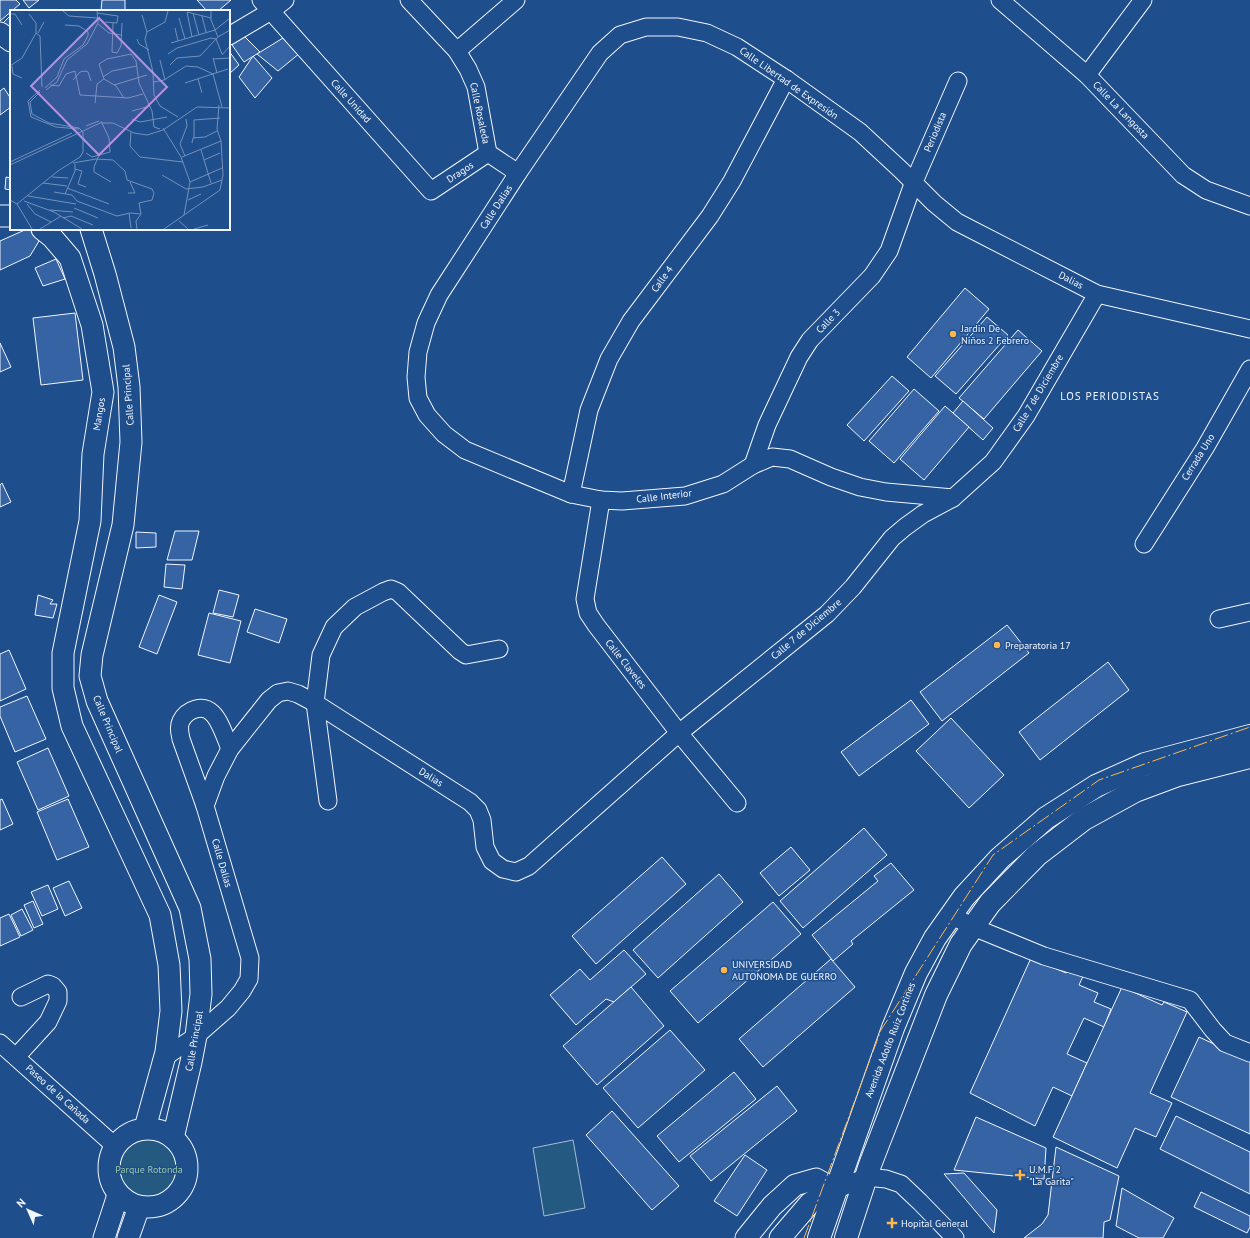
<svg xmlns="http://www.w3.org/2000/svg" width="1250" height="1238" viewBox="0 0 1250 1238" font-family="'PT Sans',sans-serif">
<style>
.green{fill:#245a82;stroke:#a8bbd7}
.building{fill:#3563a3;stroke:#f2f6ff}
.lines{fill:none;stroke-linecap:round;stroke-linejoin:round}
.minor-casing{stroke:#f2f6ff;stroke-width:19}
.tertiary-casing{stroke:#f2f6ff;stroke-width:23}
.primary-casing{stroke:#f2f6ff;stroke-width:24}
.minor{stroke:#1f4e8c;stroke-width:17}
.tertiary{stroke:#1f4e8c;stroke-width:21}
.primary{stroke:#1f4e8c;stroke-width:22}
.power{stroke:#ffb74d;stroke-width:1;stroke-dasharray:14 3 2 3;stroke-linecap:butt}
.poi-dot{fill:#ffb74d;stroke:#1f4e8c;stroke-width:1.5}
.labels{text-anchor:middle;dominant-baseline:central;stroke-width:3;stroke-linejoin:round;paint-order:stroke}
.street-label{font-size:10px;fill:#f2f6ff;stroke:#1f4e8c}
.poi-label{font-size:10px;fill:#f2f6ff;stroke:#1f4e8c;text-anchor:start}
.park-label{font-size:10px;fill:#97c8a6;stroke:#1f4e8c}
.neighbourhood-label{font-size:11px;letter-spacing:1px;fill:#f2f6ff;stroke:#1f4e8c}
.inset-road{fill:none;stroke:#7391ba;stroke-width:1}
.view{fill:#b691df;fill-opacity:0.15;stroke:#b691df;stroke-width:2}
.inset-edge{fill:none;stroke:#f2f6ff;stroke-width:2}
</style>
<rect width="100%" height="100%" fill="#1f4e8c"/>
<g class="green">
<circle cx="149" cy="1168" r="30"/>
<path d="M573,1140L585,1208L544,1216L533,1148Z"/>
</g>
<g class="building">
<path d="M0,0H16L20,4L0,21Z"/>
<path d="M23,0H39L29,8Z"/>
<path d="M102,0H125V11H101Z"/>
<path d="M197,0H231L218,11H207Z"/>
<path d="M11,15V36L0,26Z"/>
<path d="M242,34L260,52L244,62L230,42Z"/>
<path d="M283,38L300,53L278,71L257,54Z"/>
<path d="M229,51L239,65L229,74Z"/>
<path d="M253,56L272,78L255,98L239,77Z"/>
<path d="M4,88L11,99V107L0,115V91Z"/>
<path d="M6,177L11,178V190L5,189Z"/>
<path d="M27,229H31L39,241L30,256L0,270V241Z"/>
<path d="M56,259L65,279L43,286L35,268Z"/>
<path d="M965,288L989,309L931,378L907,357Z"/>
<path d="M75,313L83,380L41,385L33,318Z"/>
<path d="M987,317L1008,335L956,394L935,376Z"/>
<path d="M1018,330L1042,351L984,419L959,398Z"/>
<path d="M0,343L11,367L0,372Z"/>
<path d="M892,376L909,391L864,441L847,425Z"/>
<path d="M914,389L939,411L894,463L869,441Z"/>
<path d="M963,401L993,428L983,440L953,413Z"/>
<path d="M945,406L969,427L924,480L900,459Z"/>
<path d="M2,483L11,502L0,507V485Z"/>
<path d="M175,531H199L192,560H167Z"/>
<path d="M136,532L156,533V547L136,548Z"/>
<path d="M166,564L185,565L182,589L164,587Z"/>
<path d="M219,590L239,595L233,617L213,613Z"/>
<path d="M38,595L53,600L50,604H57L53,618L35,615Z"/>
<path d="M159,595L177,602L157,654L139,647Z"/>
<path d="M255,609L287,619L279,643L247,632Z"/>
<path d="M209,613L241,621L230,663L198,655Z"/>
<path d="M1007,625L1029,653L942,721L920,692Z"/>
<path d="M9,650L26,689L0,701V654Z"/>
<path d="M1108,662L1129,690L1040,760L1019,732Z"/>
<path d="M27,696L46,739L15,752L0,716V707Z"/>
<path d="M911,700L929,724L859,776L841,752Z"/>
<path d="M951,718L1004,775L969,808L916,751Z"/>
<path d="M48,748L69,796L38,810L17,762Z"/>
<path d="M2,799L13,824L0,830V800Z"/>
<path d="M68,799L89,847L57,860L37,812Z"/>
<path d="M864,828L887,855L803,928L780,901Z"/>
<path d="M791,847L810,870L779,896L760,873Z"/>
<path d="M662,857L686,884L596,964L572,936Z"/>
<path d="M891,863L914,890L851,941L853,944L833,961L812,935L878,881L874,876Z"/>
<path d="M719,874L743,902L658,978L633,950Z"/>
<path d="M69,881L82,908L65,916L53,888Z"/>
<path d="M48,885L58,909L42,916L31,892Z"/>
<path d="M33,901L43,924L34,928L24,905Z"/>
<path d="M773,902L801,934L698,1023L670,991Z"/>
<path d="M22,909L33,930L21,936L11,915Z"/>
<path d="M9,914L20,937L0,946V918Z"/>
<path d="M624,950L646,974L614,1002L606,999L576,1025L550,995L580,969L590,980Z"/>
<path d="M1031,958L1066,973L1069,965L1085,972L1079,985L1098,993L1094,1002L1111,1009L1104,1027L1084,1018L1067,1054L1087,1063L1072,1096L1053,1087L1035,1126L970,1093Z"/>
<path d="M831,959L855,987L763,1067L739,1039Z"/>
<path d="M631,987L664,1026L597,1085L563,1046Z"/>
<path d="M1122,987L1162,1005L1164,1002L1187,1012L1150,1093L1172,1103L1156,1137L1135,1128L1117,1168L1053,1137Z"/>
<path d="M670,1030L705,1070L638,1128L603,1088Z"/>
<path d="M1199,1037L1250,1061V1134L1171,1097Z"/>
<path d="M734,1072L756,1099L679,1162L657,1136Z"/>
<path d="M777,1086L797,1111L711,1181L690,1156Z"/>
<path d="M612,1111L679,1186L652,1210L586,1135Z"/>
<path d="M1176,1116L1250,1152V1194L1160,1149Z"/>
<path d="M976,1117L1046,1148L1044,1179L954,1170Z"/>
<path d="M1056,1147L1119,1176L1110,1220L1104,1222L1103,1238H1024L1042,1224L1048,1215Z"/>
<path d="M745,1155L767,1170L737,1216L714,1201Z"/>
<path d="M964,1173L997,1210L994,1233L944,1174Z"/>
<path d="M1122,1188L1174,1218L1163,1238H1139L1116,1226Z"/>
<path d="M1201,1192L1250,1216V1227L1247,1233L1194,1207Z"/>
</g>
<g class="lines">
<g class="minor-casing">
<g id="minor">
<path d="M261,0L431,191L488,153"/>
<path d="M409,0L457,51L468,69L476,87L488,153"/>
<path d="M1000,0L1087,75L1183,175L1206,190L1250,206"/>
<path d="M229,36L271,11L285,0"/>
<path d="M457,51L516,0"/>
<path d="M1087,75L1143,0"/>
<path d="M488,153L518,173"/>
<path d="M753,465L767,425L799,357L810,340L872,276L889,251L913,184L958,81"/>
<path d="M571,494L589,410L609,359L631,321L710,216L732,181L786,79"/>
<path d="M953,498L886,492L860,487L831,477L790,459L772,457L753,465L723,484L685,496L622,501L601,500L571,494L465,450L444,434L427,415L418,398L416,377L418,352L426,323L439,295L518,173L600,53L620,35L646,27H678L707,33L737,47L786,79L860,132L901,170L934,203L957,222L1097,294L1250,329"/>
<path d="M601,500L585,599L588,613L596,625L679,733L737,803"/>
<path d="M1144,544L1205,448L1250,369"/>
<path d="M1219,619L1250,612"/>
<path d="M328,801L315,703L321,655L334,627L355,607L383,592L391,589L398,592L460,651L466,655L499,649"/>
<path d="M205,806L181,739C180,733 178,727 181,721C187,709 203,704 212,713C220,720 226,739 230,749"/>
<path d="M951,915L973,927L1044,956L1190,1000L1213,1030L1225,1043L1250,1053"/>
<path d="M0,1043L115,1146"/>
<path d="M16,1057L48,1022L58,1001V992L53,986L48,984L21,997"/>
<path d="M165,1057L196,1036L228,1008L242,991L249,979L250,958L205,806L216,776L230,749L269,700L278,693L288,691L298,694L315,703L470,802L478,810L482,820L485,847L492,861L503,869L516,872L529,866L679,733L827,614L853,587L892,538L905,527L923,514L953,498L993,462L1026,416L1097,294"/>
<path d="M836,1190L866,1177L886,1179L901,1184L920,1202L955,1238"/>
</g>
</g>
<g class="tertiary-casing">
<g id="tertiary">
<path d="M0,33L11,41"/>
<path d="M0,216H11"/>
<path d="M42,229L52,237L70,258L92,325L103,392L93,454L90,521L63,653V688L72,726L160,915L169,965L171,1011L166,1052L145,1128"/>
<path d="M91,229L105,274L124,347L129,387L131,442L123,525L92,655L90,676L97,701L190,908L200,959L201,994L196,1036L191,1062L173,1138"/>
<circle cx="148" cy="1168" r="39"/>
<path d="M104,1238L118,1195"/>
<path d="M128,1238L139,1207"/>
<path d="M746,1238L772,1206L795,1185L816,1179L836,1190"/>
<path d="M780,1238L810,1203L821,1196L836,1190"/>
</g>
</g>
<g class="primary-casing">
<g id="primary">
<path d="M819,1238L893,1028L916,973L935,938L964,897L1000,858L1046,818L1096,786L1145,764L1250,736"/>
<path d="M846,1238L870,1165L936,995L961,944L990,903L1037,855L1084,819L1135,791L1178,775L1250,757"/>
</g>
</g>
<use href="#minor" class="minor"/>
<use href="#tertiary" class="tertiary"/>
<use href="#primary" class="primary"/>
<path class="power" d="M804,1238L881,1030L993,855L1099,780L1250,727"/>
</g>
<g class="poi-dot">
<circle cx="953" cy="334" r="4"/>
<circle cx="997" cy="645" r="4"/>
<circle cx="724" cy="970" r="4"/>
<path d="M1018 1169h4v4h4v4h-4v4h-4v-4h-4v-4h4z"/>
<path d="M890 1217h4v4h4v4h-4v4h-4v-4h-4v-4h4z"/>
</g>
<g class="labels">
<g class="street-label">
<text transform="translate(789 83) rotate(35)">Calle Libertad de Expresión</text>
<text transform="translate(351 101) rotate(48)">Calle Unidad</text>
<text transform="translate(1121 110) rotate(46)">Calle La Langosta</text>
<text transform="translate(480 113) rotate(78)">Calle Rosaleda</text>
<text transform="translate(935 132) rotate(-67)">Periodista</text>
<text transform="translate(460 172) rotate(-34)">Dragos</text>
<text transform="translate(496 207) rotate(-57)">Calle Dalias</text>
<text transform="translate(662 279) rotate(-54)">Calle 4</text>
<text transform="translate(1071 280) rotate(27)">Dalias</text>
<text transform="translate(828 321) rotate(-46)">Calle 3</text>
<text transform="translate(1038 393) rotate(-59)">Calle 7 de Diciembre</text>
<text transform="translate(128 395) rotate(-94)">Calle Principal</text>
<text transform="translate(99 414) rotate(-81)">Mangos</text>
<text transform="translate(1198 457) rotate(-58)">Cerrada Uno</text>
<text transform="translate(664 496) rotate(-7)">Calle Interior</text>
<text transform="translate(806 629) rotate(-40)">Calle 7 de Diciembre</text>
<text transform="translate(626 664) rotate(52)">Calle Claveles</text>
<text transform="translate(108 724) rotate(67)">Calle Principal</text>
<text transform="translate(431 777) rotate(32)">Dalias</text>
<text transform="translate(222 863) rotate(74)">Calle Dalias</text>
<text transform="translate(890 1040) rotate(-69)">Avenida Adolfo Ruiz Cortines</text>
<text transform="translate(194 1041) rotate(-80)">Calle Principal</text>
<text transform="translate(58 1094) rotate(42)">Paseo de la Cañada</text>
</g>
<g class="poi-label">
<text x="961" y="328">Jardin De<tspan x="961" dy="12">Niños 2 Febrero</tspan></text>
<text x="1005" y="645">Preparatoria 17</text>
<text x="732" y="964">UNIVERSIDAD<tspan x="732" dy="12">AUTONOMA DE GUERRO</tspan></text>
<text x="1029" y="1169">U.M.F 2<tspan x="1029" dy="12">"La Garita"</tspan></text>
<text x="901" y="1223">Hopital General</text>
</g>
<g class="park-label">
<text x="149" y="1169">Parque Rotonda</text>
</g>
<g class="neighbourhood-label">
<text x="1110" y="396">LOS PERIODISTAS</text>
</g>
</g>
<g transform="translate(10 10)">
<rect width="220" height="220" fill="#1f4e8c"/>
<path class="inset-road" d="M53,1L59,6L87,8M158,1L155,12L137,22L135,29L143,62L144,85L150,96L168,107M201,1V10L208,27M87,3L108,6L107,13L95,12M183,3L189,25M0,4H5L12,15M19,4L26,13V23M132,5L137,22M192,6L196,22M169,8L175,29M103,13L102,42L107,43M88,14L99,23L111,25M165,18L168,31M26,23L30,26L32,77M28,23L34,12M182,27L177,2L201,8M127,29L129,34L139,40M206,29L212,44M161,33L205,20L220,8M107,43L111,36L112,13M158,44L167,38L201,28L206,29M212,45L220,36M203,48L207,63M203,49L220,48M150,50L155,70M160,55L167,48L190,46L208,27L220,20M0,56L12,48L26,23M2,56L3,64L12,68M93,67L102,61L127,56M188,69L192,83M63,70L70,62L75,61L78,62L81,71M144,72L154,70L176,56L188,57L203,64L212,97M175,73L218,59M40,75L49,76L56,64L65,61L70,85L118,88L133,84M104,75L137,65M35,78L47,67L54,49L73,35L78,26V22L69,16L55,15M30,80L18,91L21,107L46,117L69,119M36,80L47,72L57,50L77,34L88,13L87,1M114,88L106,76L94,69L89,54L97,49L121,44L126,51L129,73L142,101L144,117L150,119M85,93L87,74L94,69M122,101L140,96M122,109L130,112L157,107M184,110L210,108M76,116L89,111M153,118L171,147L180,172L174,205M121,122L120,136L130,147L173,152M184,128V110M182,133L183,128L195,127L207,121M191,140L201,173M76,143L82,147L100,142L99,128L91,111M89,145L84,157V162L101,172M175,146L170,134L177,116L176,109M172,147L211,131M194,150L210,143M0,152L62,123M63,153L86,149L103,150L115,161L117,170L142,179L144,183L142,190L129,193L131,204L126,211L127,219M0,155L90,113H103L124,123L137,125L153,120L187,97L220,98M65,159L72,161L68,174L76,177M152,165L176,179L193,177L212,170M42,167L58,168M180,172L212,158M33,173L57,176M57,178L99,194M44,182L62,185L67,191M118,183H125L120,172M55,184L65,161V154M18,186L66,194M0,190L7,194L22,219M178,190L191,184M14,191L44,202L72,219M67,191L107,206L120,203L131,204M7,194L48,161L70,147L73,142V122L69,118L39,113L22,104L20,92L30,82M17,194L25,204L41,212M64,198L88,208M40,200L63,202M119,203L121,218M53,208L61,206L83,215M169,211L178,219M30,219L51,206M154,219L210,180L213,165L211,131L207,119L209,95M184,219L198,215"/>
<path class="view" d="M89,8L157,77L89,145L21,76Z"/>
<rect width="220" height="220" class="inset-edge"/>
</g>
<g transform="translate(28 1210) rotate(315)" stroke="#1f4e8c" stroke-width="3" paint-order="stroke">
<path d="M0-3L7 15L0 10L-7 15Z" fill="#f2f6ff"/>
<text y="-6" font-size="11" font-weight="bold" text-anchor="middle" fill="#f2f6ff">N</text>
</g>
</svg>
